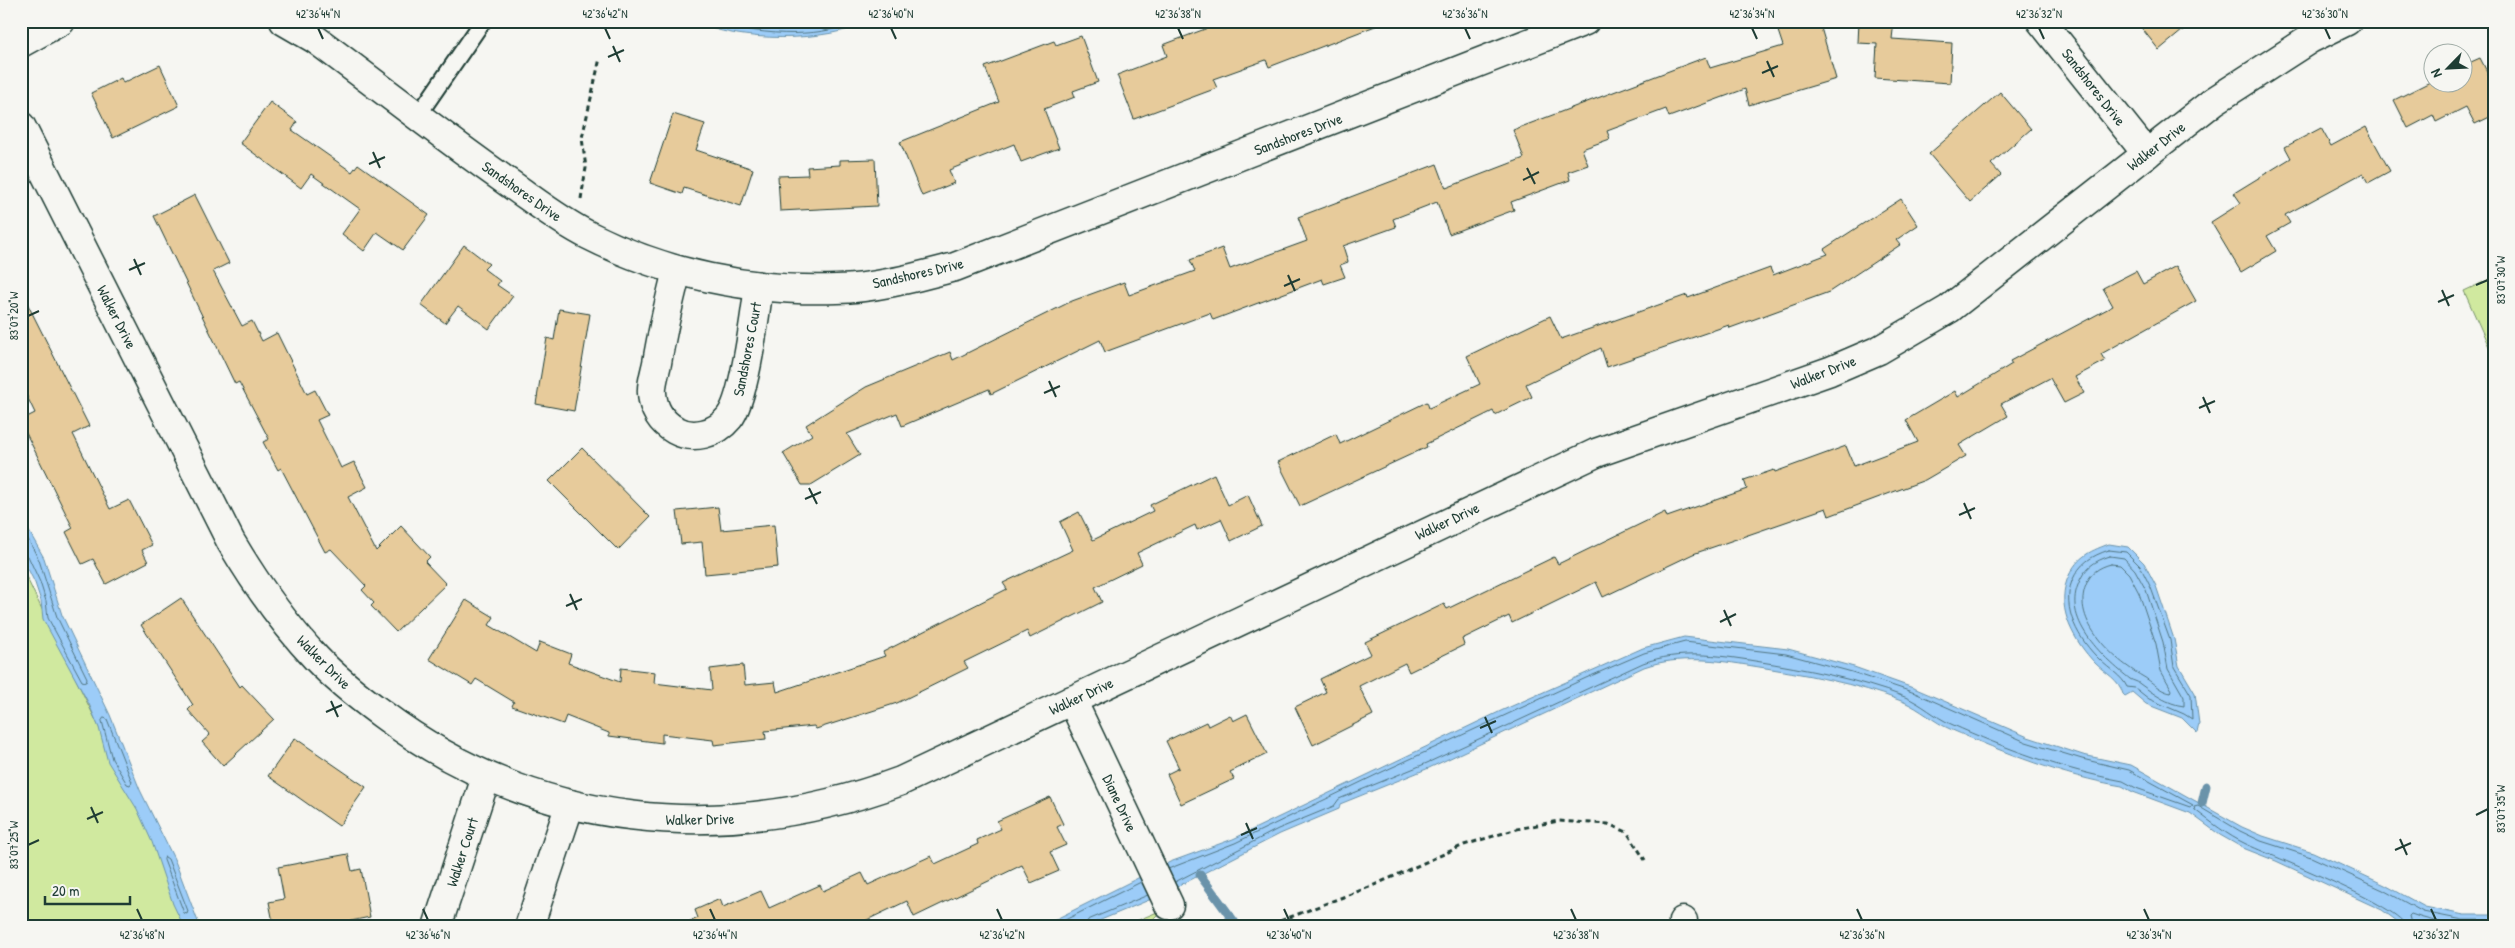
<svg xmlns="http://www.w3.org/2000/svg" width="2515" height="948" viewBox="0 0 2515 948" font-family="'Patrick Hand',sans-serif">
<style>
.green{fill:#d0e99f;stroke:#78936a}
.water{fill:#9cccf8;stroke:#6a93aa}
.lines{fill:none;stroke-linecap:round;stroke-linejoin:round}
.shore{stroke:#517682;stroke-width:1}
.stream{stroke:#6a93aa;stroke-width:9}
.building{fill:#e7cb9b;stroke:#1f3d34}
.lane-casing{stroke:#1f3d34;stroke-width:19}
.street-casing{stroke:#1f3d34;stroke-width:31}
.path{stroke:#1f3d34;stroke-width:3;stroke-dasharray:5 4;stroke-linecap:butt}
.lane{stroke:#f6f6f2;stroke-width:15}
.street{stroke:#f6f6f2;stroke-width:28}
.ticks{fill:none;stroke:#1f3d34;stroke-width:2}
.labels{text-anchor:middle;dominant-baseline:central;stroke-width:5;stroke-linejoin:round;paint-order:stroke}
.street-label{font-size:15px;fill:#1f3d34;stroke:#f6f6f2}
.neatline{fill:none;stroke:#1f3d34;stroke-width:2}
.ticks-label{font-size:12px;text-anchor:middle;fill:#1f3d34}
</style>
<rect width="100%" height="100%" fill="#f6f6f2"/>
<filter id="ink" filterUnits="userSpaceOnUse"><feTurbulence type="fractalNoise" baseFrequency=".02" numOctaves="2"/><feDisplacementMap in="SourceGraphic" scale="10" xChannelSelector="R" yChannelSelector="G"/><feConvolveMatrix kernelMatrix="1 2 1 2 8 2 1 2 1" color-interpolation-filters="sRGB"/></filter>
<g filter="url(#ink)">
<g class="green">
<path d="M2494,277V358L2464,291Z"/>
<path d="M21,566L196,927H21Z"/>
<path d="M1162,910L1145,927H1122Z"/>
</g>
<g class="water">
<path d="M693,21H870C826,43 738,43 693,21Z"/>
<path d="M21,517L44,558L62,615L110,715L140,790L175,861L200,927H184L173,904L152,842L137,809L108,762L99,728L89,704L43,619L41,601L35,583L21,555Z"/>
<path d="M2109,544L2128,547L2144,563L2156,586L2174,639L2179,666L2195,693L2199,724L2197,733L2182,718L2146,704L2132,692L2125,696L2123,694C2119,679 2106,674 2095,663C2075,642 2056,610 2067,580C2076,558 2087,552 2109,544Z"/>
<path d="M1684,637L1788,649L1854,667L1916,689L2028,737L2083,755L2131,765L2242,827L2263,836L2313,852L2385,885L2425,907L2464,915H2494V927H2405L2382,910L2276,861L2243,848L2220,835L2190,813L2133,792L2122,786C2062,776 2005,753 1950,729C1934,722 1920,709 1904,702C1856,683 1804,674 1753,666C1717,660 1679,655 1644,667L1429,768L1340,804L1339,809L1280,834L1161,895L1084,927H1040L1170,862L1233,839L1503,710L1643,648Z"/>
</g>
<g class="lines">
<g class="shore">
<path d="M709,21C755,34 814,41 858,21"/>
<path d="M735,21C770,25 803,29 838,21"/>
<path d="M21,526L39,560L57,617L87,678L86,682L82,681L48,618L46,601L40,582L28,556L21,554"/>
<path d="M2109,550L2126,552L2140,566L2151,588L2170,640L2174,667L2191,695L2192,719L2184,714L2149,699L2135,688L2127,687C2122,676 2109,669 2100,660C2079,640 2061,609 2072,581C2080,563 2091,556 2109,550Z"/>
<path d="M2110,556L2124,558L2135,570L2146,590L2163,642L2168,669L2184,697V706C2167,704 2154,694 2140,684C2137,681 2133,681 2130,679C2105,659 2063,622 2078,585C2084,568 2094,561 2110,556Z"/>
<path d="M2111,564L2120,565L2129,574L2139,593L2156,644L2161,671L2172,690L2171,693C2159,691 2153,682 2142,676C2114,660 2071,621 2086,585C2090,573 2099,567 2111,564Z"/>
<path d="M104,718L107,719L132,782L130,785L127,784L112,759L102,721Z"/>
<path d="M165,857L168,859L188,911L187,914L184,913L164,860Z"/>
<path d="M1168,869L1235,843L1382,772L1586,678L1644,653L1685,642L1786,654L1852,672L1915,693L2026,742L2082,759L2129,770L2193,805L2190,807L2136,788L2123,781C2064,770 2006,749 1951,724C1935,717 1922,704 1905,697C1857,679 1806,669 1755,661C1718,655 1679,650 1643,663L1427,763L1339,799L1334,806L1278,829L1175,882"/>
<path d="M1051,927L1141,882"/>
<path d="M1084,927L1088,920L1148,895"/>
<path d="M2406,927C2404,907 2269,855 2246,844C2227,835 2211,822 2195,810L2194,807L2198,806L2240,831L2261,841L2311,857L2383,890L2423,912L2463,920H2494"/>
<path d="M2412,927L2409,916L2411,914C2438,924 2465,927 2494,926"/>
</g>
<g class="stream">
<path d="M2202,803L2206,786"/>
<path d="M1200,875L1238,927"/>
</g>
</g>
<g class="building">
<path d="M1226,21H1383V23L1269,67L1266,60L1213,79L1217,88L1134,119L1117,75L1167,56L1163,45Z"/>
<path d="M1812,21H1819L1836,79L1749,105L1745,89L1669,117L1666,109L1607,131L1610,139L1582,149L1588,165L1568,172L1570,180L1511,202L1514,210L1449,234L1437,202L1393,219L1396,227L1343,246L1348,262L1340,265L1345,277L1324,284L1322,279L1213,320L1210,313L1105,352L1100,340L991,394L989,389L902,426L897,413L847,434L860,455L811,485H802L783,453L812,435L806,425L866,387L950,352L953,360L1072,301L1124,282L1129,295L1195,271L1190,260L1222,248L1230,269L1307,241L1298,217L1437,164L1446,188L1524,158L1513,130L1706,57L1710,68L1783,46L1778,31Z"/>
<path d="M1859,21H1894L1892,39L1952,43L1950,83L1875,78L1877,44L1858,43Z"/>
<path d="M2136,21H2194L2159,50Z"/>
<path d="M1081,36L1098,82L1073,91L1075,97L1044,109L1059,148L1021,162L1014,144L949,170L954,183L922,196L900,142L999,102L985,67L1054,41L1056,45Z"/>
<path d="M2480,58L2494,85V115L2475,124L2466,107L2436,122L2433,115L2408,128L2394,100L2432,81L2462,82V66Z"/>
<path d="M160,65L179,106L113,138L91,93L121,78L123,83Z"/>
<path d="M2000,92L2031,129L1991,164L2001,175L1970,202L1929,154Z"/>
<path d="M270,102L297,122L292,130L352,172L358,164L429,215L403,250L377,232L364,251L342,234L360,209L311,174L301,188L240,143Z"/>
<path d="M673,114L705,124L696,150L753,169L741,206L684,188L682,194L650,183Z"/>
<path d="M2366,127L2390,171L2368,183L2363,173L2285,215L2290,223L2267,236L2276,251L2241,272L2211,222L2241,203L2234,193L2291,158L2285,147L2321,128L2331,146Z"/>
<path d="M875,159L877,206L780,211L778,176L808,175L807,167L840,165V160Z"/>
<path d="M195,195L229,263L213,271L242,326L252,321L262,341L277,333L307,394L315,390L328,415L317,420L341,468L354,462L367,487L348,497L376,551L401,526L430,557L425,562L446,584L396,632L371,606L374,603L362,590L366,586L331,549L325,552L281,468L278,470L263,442L269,439L239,382L235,384L154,216Z"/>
<path d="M1901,199L1918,225L1896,240L1900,245L1829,292L1730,328L1729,325L1607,367L1601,348L1526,384L1532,397L1495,415L1493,411L1426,444L1427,447L1300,506L1278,462L1336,434L1340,444L1427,402L1429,408L1480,384L1467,356L1550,316L1561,339L1687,295L1688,298L1770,268L1773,275L1828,254L1824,249Z"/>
<path d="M464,245L489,264L484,269L500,281L497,285L513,296L489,329L458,306L445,323L421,305Z"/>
<path d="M2176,266L2196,301L2101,354L2105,361L2075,377L2084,393L2064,403L2050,378L2001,404L2008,416L1959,445L1966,456L1925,480L1829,516L1826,508L1693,554L1603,597L1596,582L1512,623L1509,616L1462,639L1464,645L1409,672L1405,663L1359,686L1373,715L1313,745L1295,707L1326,692L1320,679L1371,654L1365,642L1444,604L1447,609L1554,557L1558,564L1665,512L1667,517L1747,489L1744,480L1774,470L1775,472L1846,446L1854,466L1918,442L1906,420L1955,391L1958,397L2012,364L2010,361L2113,306L2103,288L2136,271L2143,284Z"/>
<path d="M21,291L89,426L73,434L110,509L129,500L152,545L142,550L148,562L106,584L93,559L82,564L66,532L73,528L21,423V420L35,413L21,384Z"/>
<path d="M559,309L590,314L574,411L536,404L547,338L554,340Z"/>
<path d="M582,448L650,517L618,550L549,481Z"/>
<path d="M1214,474L1228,505L1248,495L1262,526L1231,541L1221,519L1197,530L1195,525L1137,553L1142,564L1095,587L1102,602L1030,638L1027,631L964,662L968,668L897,703L816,729L814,726L765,731L766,739L714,745L713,740L662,734V743L609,736V733L566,716L563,724L512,706L514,702L476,679L472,685L429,659L466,600L494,617L489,625L536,653L540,642L571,654L568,663L620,682L621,668L655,672L654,683L712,690L710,669L743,665L745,685L775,682L777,692L885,656L883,652L1007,589L1003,583L1073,550L1060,522L1079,512L1093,540L1153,511L1150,505Z"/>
<path d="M718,507L721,530L774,525L778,567L705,574L702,542L681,544L677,511Z"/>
<path d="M181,598L240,687L242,685L274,719L223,766L202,742L210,735L188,710L193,705L141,625Z"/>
<path d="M1247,714L1267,754L1230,772L1234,779L1181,804L1167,774L1179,768L1166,741L1206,722L1208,726L1230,715L1233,721Z"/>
<path d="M295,738L366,787L339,826L268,776Z"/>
<path d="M1050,797L1063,824L1057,827L1066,845L1050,852L1059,871L1031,883L1022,865L914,917L907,901L852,927H678L698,918L695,910L720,899L723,907L761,891L769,908L820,885L823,891L862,873L868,885L931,856L935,864L978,844L977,840L1001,829L997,821Z"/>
<path d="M348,854L352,871L361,869L370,917L322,927H274L269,902L284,899L278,867Z"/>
</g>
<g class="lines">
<g class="lane-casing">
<path id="lane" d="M417,117L483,21"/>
</g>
<g class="street-casing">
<g id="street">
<path d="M284,21L315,39C380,87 443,137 509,183C535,201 560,221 588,235C665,274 751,292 837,289C877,288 916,277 955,267L1585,21"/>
<path d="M2041,21L2147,154"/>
<path d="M21,43L61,21"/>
<path d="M21,126L231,542C256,584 283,623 316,658C336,679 359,697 382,714C535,829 723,847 901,781L1596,453L1830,371L1879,350L1949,309L2214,101L2310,39L2347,21"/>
<path d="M677,271C669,302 662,332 657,363C655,373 651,384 652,393C653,409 661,422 675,430C693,440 716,434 729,418C745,399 755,314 759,286"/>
<path d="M1072,700L1169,905"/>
<path d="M437,927L486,777"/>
<path d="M529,927L570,804"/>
<path d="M1683,927V921"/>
</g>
</g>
<g class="path">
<path d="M581,199L586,168L582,138L600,58"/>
<path d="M1264,927L1372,886L1464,845L1517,829L1558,821L1608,824L1627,832L1645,860"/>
</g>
<use href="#lane" class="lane"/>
<use href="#street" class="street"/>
</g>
</g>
<path class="ticks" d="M318,28L323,39M605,28L610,39M891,28L896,39M1178,28L1183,39M1465,28L1470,39M1752,28L1757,39M2039,28L2044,39M2325,28L2330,39M613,46L620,62M608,57L624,50M1767,61L1774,77M1762,73L1778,66M373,152L380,168M369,164L385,157M1527,168L1535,184M1523,180L1539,172M134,259L141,275M129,270L145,263M1288,275L1295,291M2476,285L2488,280M1284,286L1300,279M2442,290L2449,306M2438,302L2454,295M28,316L39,311M1049,381L1056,397M1044,393L1060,386M2203,397L2210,413M2199,408L2215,401M809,488L817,504M805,499L821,492M1964,503L1971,519M1959,515L1975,508M570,594L577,610M566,606L582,599M1724,610L1731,626M1720,622L1736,614M331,701L338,717M326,712L342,705M1485,717L1492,733M1480,728L1496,721M91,807L98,823M2476,815L2488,809M87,819L103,812M1246,823L1253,839M1241,835L1257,828M2400,839L2407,855M28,845L39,840M2395,850L2411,843M137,909L142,920M423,909L428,920M710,909L715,920M997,909L1002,920M1284,909L1289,920M1571,909L1576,920M1857,909L1862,920M2144,909L2149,920M2431,909L2436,920"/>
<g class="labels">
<g class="street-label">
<text transform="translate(2094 87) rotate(52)">Sandshores Drive</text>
<text transform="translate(1298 134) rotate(-21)">Sandshores Drive</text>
<text transform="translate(2156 146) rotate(-38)">Walker Drive</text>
<text transform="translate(522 191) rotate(35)">Sandshores Drive</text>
<text transform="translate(918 273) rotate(-13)">Sandshores Drive</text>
<text transform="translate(117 317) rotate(63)">Walker Drive</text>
<text transform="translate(747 349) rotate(-79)">Sandshores Court</text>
<text transform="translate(1823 372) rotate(-21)">Walker Drive</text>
<text transform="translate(1447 521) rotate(-25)">Walker Drive</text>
<text transform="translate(324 662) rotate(45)">Walker Drive</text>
<text transform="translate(1081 696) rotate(-25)">Walker Drive</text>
<text transform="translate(1120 803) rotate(65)">Diane Drive</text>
<text transform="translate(700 819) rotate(-1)">Walker Drive</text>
<text transform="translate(462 852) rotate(-72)">Walker Court</text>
</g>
</g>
<rect width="2515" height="948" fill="none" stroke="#f6f6f2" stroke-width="55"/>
<g transform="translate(2448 68) rotate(246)"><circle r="24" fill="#f6f6f2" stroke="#a0aca6"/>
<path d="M0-4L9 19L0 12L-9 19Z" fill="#1f3d34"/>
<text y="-8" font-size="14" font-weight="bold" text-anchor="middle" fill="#1f3d34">N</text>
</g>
<path d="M45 896v8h85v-8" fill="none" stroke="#1f3d34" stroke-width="2.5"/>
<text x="52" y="896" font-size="15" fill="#1f3d34" stroke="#f6f6f2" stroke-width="4" paint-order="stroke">20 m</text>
<rect x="28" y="28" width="2460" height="892" class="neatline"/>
<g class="ticks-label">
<text x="318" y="18">42°36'44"N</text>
<text x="605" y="18">42°36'42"N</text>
<text x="891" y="18">42°36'40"N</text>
<text x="1178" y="18">42°36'38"N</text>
<text x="1465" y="18">42°36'36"N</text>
<text x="1752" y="18">42°36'34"N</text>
<text x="2039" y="18">42°36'32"N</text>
<text x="2325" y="18">42°36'30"N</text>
<text transform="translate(2501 280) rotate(-90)" y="4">83°07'30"W</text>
<text transform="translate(14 316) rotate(-90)" y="4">83°07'20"W</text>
<text transform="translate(2501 809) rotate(-90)" y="4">83°07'35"W</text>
<text transform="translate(14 845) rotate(-90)" y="4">83°07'25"W</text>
<text x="142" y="939">42°36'48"N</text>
<text x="428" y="939">42°36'46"N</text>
<text x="715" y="939">42°36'44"N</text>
<text x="1002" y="939">42°36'42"N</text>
<text x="1289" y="939">42°36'40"N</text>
<text x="1576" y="939">42°36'38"N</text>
<text x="1862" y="939">42°36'36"N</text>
<text x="2149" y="939">42°36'34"N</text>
<text x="2436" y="939">42°36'32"N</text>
</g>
</svg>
